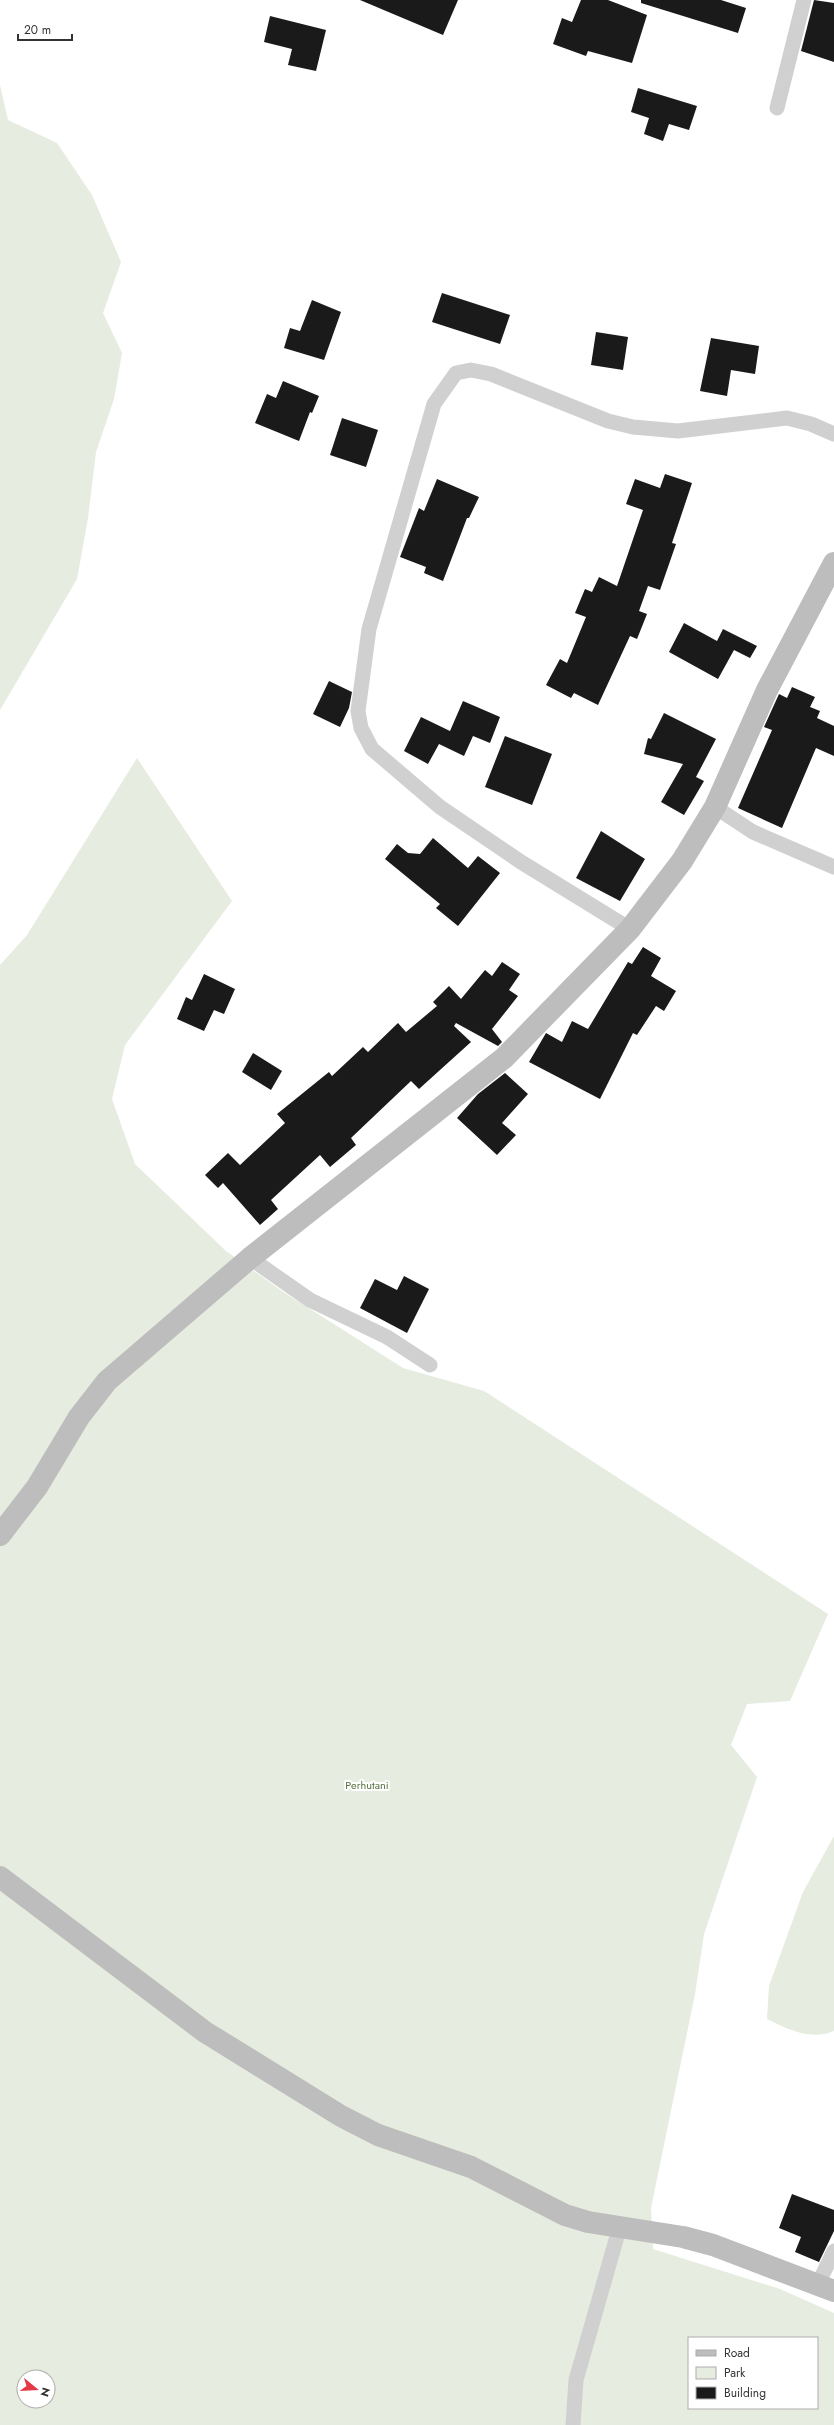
<svg xmlns="http://www.w3.org/2000/svg" width="834" height="2425" viewBox="0 0 834 2425" font-family="Jost,sans-serif">
<style>
.green{fill:#e6ecdf;fill-rule:evenodd}
.building{fill:#1a1a1a}
.lines{fill:none;stroke-linecap:round;stroke-linejoin:round}
.street{stroke:#d0d0d0;stroke-width:15}
.secondary{stroke:#bdbdbd;stroke-width:22}
.labels{text-anchor:middle;dominant-baseline:central;stroke-width:4;stroke-linejoin:round;paint-order:stroke}
.park-label{font-size:11px;fill:#56703f;stroke:#fff}
</style>
<rect width="100%" height="100%" fill="#fff"/>
<g class="green">
<path d="M0,85L8,120L57,143L92,195L121,262L103,313L122,353L114,399L96,452L88,518L77,579L0,710Z"/>
<path d="M137,758L232,901L125,1045L112,1099L135,1164L226,1251L282,1291L403,1368L484,1391L828,1614L790,1701L747,1704L731,1745L757,1777L704,1934L695,1994L651,2208L653,2249L780,2289L834,2313V2425H0V965L27,935ZM689,2338H817V2408H689ZM24,2377H48V2401H24Z"/>
<path d="M834,1836V2031C811,2041 787,2029 767,2019L769,1986L803,1892Z"/>
</g>
<g class="building">
<path d="M360,0H458L443,35Z"/>
<path d="M581,0H608L647,15L632,63L588,51L586,56L553,44L562,18L572,22Z"/>
<path d="M641,0H721L746,8L738,33L641,3Z"/>
<path d="M814,0L834,3V62L801,51Z"/>
<path d="M270,16L326,30L316,71L288,65L292,49L264,42Z"/>
<path d="M638,88L697,106L689,130L669,124L663,141L644,134L649,118L631,112Z"/>
<path d="M442,293L510,315L500,344L432,322Z"/>
<path d="M312,300L341,312L324,360L284,348L290,328L300,331Z"/>
<path d="M596,332L628,337L623,370L591,365Z"/>
<path d="M711,338L759,346L755,374L731,370L727,396L700,391Z"/>
<path d="M283,381L319,396L312,413L310,412L299,441L255,423L267,394L276,398Z"/>
<path d="M342,418L378,430L366,467L330,455Z"/>
<path d="M665,474L692,483L672,543L676,544L660,590L648,586L639,611L647,614L637,639L630,636L598,705L574,693L571,698L546,685L560,659L567,663L586,617L575,613L585,589L592,592L599,577L617,586L643,510L626,504L635,479L660,488Z"/>
<path d="M437,479L479,497L469,518H467L443,581L424,573L426,567L400,557L419,508L424,511Z"/>
<path d="M684,623L717,641L723,629L757,646L750,658L734,650L718,679L669,652Z"/>
<path d="M329,681L352,692L349,708L340,727L313,714Z"/>
<path d="M792,687L815,697L810,707L820,711L817,718L834,726V756L816,748L782,828L738,808L772,730L764,727L779,694L787,698Z"/>
<path d="M463,701L500,717L490,743L473,736L464,756L439,744L428,764L404,751L421,717L450,731Z"/>
<path d="M664,713L716,739L696,777L704,781L684,815L661,802L683,764L644,754L648,738L651,739Z"/>
<path d="M505,736L552,754L532,805L485,787Z"/>
<path d="M601,831L645,859L620,901L576,878Z"/>
<path d="M433,838L468,868L478,856L500,873L458,926L436,908L440,904L385,859L397,844L408,853L420,854Z"/>
<path d="M643,947L661,958L651,976L676,991L664,1011L656,1006L637,1035L633,1033L600,1099L529,1062L546,1033L562,1042L572,1021L588,1029L628,962L632,964Z"/>
<path d="M502,962L520,974L509,990L518,996L492,1029L502,1042L498,1046L456,1023L454,1026L471,1042L419,1089L411,1081L351,1138L356,1145L330,1167L320,1155L271,1200L278,1209L260,1225L223,1183L218,1188L205,1175L228,1153L240,1165L285,1123L277,1114L329,1072L332,1076L363,1047L368,1052L398,1023L406,1032L437,1006L433,1002L449,986L461,999L485,970L492,976Z"/>
<path d="M204,974L235,989L224,1014L214,1010L204,1031L177,1019L186,997L192,1000Z"/>
<path d="M253,1053L282,1071L271,1090L242,1072Z"/>
<path d="M505,1073L528,1094L502,1123L516,1135L497,1155L457,1118L478,1094Z"/>
<path d="M404,1276L429,1289L407,1333L360,1308L375,1279L397,1290Z"/>
<path d="M792,2194L834,2210V2231L819,2262L795,2252L801,2237L779,2228Z"/>
</g>
<g class="lines">
<g class="street">
<path d="M777,108L804,0"/>
<path d="M715,807L753,832L834,867"/>
<path d="M630,929L521,862L440,807L372,749L361,728L358,711L369,629L434,404L456,373L471,370L491,374L608,421L633,427L678,431L787,418L811,424L834,434"/>
<path d="M250,1258L310,1300L387,1337L430,1365"/>
<path d="M818,2284L834,2251"/>
<path d="M573,2425L576,2380L620,2226"/>
</g>
<g class="secondary">
<path d="M0,1535L37,1487L79,1417L107,1381L250,1258L504,1058L630,929L682,861L715,807L767,690L834,563"/>
<path d="M0,1877L205,2032L341,2116L378,2135L471,2167L565,2215L588,2222L683,2237L713,2245L834,2291"/>
</g>
</g>
<g class="labels">
<g class="park-label">
<text x="367" y="1785">Perhutani</text>
</g>
</g>
<rect x="688" y="2337" width="130" height="72" fill="#ffffff" stroke="#adadad"/>
<rect x="696" y="2350" width="20" height="6" fill="#bdbdbd" stroke="#adadad"/>
<text x="724" y="2357" font-size="12" fill="#333333">Road</text>
<rect x="696" y="2367" width="20" height="12" fill="#e6ecdf" stroke="#adadad"/>
<text x="724" y="2377" font-size="12" fill="#333333">Park</text>
<rect x="696" y="2387" width="20" height="12" fill="#1a1a1a" stroke="#adadad"/>
<text x="724" y="2397" font-size="12" fill="#333333">Building</text>
<g transform="translate(36 2389) rotate(108)"><circle r="19" fill="#ffffff" stroke="#adadad"/>
<path d="M0-3L7 15L0 10L-7 15Z" fill="#e63946"/>
<text y="-6" font-size="11" font-weight="bold" text-anchor="middle" fill="#333333">N</text>
</g>
<path d="M18 34v6h54v-6" fill="none" stroke="#333333" stroke-width="2"/>
<text x="24" y="34" font-size="12" fill="#333333" stroke="#ffffff" stroke-width="3" paint-order="stroke">20 m</text>
</svg>
